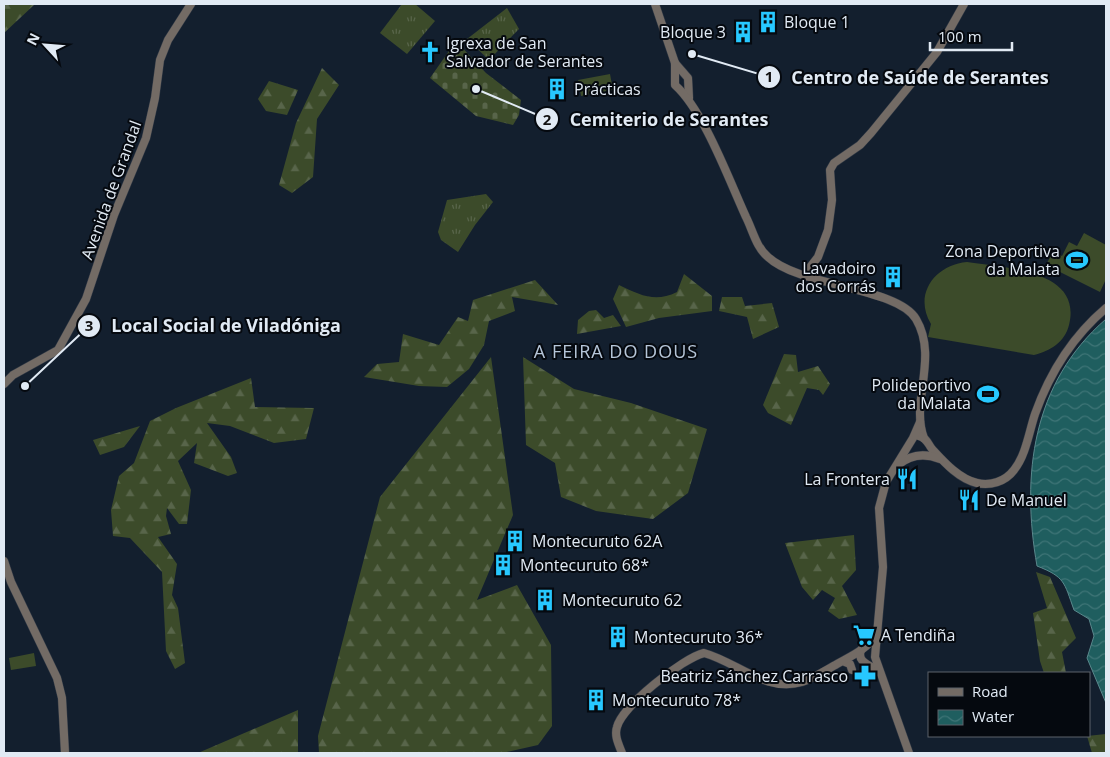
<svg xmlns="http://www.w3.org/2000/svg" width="1110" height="757" viewBox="0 0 1110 757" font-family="'Open Sans',sans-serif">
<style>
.grass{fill:url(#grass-tufts)}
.forest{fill:url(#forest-firs)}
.cemetery{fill:url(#cemetery-stones)}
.pitch{fill:#3c4b2a}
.water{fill:url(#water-waves);stroke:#59888c}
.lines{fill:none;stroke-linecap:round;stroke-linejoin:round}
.secondary-casing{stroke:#323a46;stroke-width:9}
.secondary{stroke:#736b65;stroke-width:8}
.labels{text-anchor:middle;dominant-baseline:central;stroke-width:4;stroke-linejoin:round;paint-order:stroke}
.poi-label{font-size:16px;fill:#e1eaf4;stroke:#05090f;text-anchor:start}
.street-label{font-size:16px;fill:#e1eaf4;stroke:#05090f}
.neighbourhood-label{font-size:18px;letter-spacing:1px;fill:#b6c6d9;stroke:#05090f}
.leader{fill:none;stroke:#e1eaf4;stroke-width:2}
.callout-dot{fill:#e1eaf4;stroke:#05090f;stroke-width:2}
.mark-label{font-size:15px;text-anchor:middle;font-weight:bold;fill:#111}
.callout-label{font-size:18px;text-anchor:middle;font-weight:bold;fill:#e1eaf4;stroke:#05090f;stroke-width:4;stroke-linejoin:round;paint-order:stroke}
</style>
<defs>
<pattern id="grass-tufts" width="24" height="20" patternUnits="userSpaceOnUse" patternTransform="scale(1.25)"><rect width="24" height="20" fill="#3c4b2a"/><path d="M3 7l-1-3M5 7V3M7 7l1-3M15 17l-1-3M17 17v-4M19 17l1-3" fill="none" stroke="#58654a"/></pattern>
<pattern id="forest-firs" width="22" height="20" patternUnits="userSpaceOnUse" patternTransform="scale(1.25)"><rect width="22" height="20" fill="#3c4b2a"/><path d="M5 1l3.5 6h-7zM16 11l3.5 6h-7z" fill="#58654a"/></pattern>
<pattern id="cemetery-stones" width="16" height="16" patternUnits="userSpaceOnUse" patternTransform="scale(1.25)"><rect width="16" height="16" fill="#3c4b2a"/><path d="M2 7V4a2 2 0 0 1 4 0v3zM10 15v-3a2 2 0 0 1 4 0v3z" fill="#58654a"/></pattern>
<pattern id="water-waves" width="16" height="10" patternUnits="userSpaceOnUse" patternTransform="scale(1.25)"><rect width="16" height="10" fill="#1f5e5f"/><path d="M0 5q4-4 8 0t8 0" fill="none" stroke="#3f7577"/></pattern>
</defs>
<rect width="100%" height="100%" fill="#131f2e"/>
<g class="grass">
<path d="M402,4H415L435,21L407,54L380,33Z"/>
<path d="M507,8L519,29L489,60L467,39Z"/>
<path d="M486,194L493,202L475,225L458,252L441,240L438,232L447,200Z"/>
</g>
<g class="forest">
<path d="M4,4H34V5L4,33Z"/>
<path d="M322,68L339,85L317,119L313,177L292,193L279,185L296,123Z"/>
<path d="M269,81L298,90L287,115L266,111L258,99Z"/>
<path d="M684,274L712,296V311L659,318L626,327L613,299L619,285C640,295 655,303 677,292Z"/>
<path d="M535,280L558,305L512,297L515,311L489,321L484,345L469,369L447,387L419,386L364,377L377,364L399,362L403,334L439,345L458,317L468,321L473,300Z"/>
<path d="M722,297H742L745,306L772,303L779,327L753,339L747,317L719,311Z"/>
<path d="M596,310L604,318L613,315L621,326L577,334L578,320L589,311Z"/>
<path d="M784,354L796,355L798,372L818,366L830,384L823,395L819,390L807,388L791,425L768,413L763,405Z"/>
<path d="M491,357L513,515L477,600L517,585L551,645L552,726L538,745L502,753H319L318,736L380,497Z"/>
<path d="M523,357L574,389L631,403L707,429L688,493L653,519L596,511L561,497L555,463L526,445Z"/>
<path d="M251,378L255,407L314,408L306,439L274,443L230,426L207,423L231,457L237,473L228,476L194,463L197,443L178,461L191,490L187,524H179L167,508L166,516L171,534L158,537L177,564L172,595L178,608L185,663L175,669L166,651L162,572L130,538L113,536L111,510L119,476L134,463L150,421L176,408Z"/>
<path d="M140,426L124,447L100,455L93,440Z"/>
<path d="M854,535L856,570L842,586L857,615L839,619L828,611L835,598L822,590L813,600L802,587L785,543Z"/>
<path d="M1036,572L1050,577L1076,638L1062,652L1066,673H1044L1040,661L1033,613L1047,608Z"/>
<path d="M298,710V753H198Z"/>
<path d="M1106,734V753H1092L1087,736Z"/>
</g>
<path class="cemetery" d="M456,41L486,73L521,100L519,115L513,125L476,116L430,78Z"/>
<g class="pitch">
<path d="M610,74L613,90L581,96L578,80Z"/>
<path d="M1084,233L1106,245V279L1100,292L1046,265L1053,251L1062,256L1069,242L1077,246Z"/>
<path d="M967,262C1003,268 1083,269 1069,325C1065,342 1050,351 1034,355L928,337L931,324C913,294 935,265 967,262Z"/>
<path d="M34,653L36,666L11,670L9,658Z"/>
</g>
<path class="water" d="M1106,319V703L1087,658L1094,636L1089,619L1074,610C1064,582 1065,577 1037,566C1021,475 1032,383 1106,319Z"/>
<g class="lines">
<g class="secondary-casing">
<g id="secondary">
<path d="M655,4L675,63L688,78L689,98"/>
<path d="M675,63V85C704,111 729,180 746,217C753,231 756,247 768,257C800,287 897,287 916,319C939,358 910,402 924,438"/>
<path d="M804,275L818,257L828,230L832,200L830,170L834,163L860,145L871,133L937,52L964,4"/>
<path d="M4,384L13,375L58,350L86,299L114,215L146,138L155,98L160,60L168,40L191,4"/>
<path d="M919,436C927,438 928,444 932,449C944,462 959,479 977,483C990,486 1005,482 1014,470C1026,455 1029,432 1035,414C1050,372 1073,336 1106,308"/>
<path d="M898,465C911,454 925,453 940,459"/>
<path d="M4,561L11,582L57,678L62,698L65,753"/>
<path d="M861,650C856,663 872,665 879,672"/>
<path d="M845,662L850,664L852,670"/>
<path d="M622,753C619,745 614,736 617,727C622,706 683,658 704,653C737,662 766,693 802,682C814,678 826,670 837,664C851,656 868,649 876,634"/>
<path d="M909,753L875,657L883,567L879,508L886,482L913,438L920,422"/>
</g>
</g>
<use href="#secondary" class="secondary"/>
</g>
<defs>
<g id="building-bare" transform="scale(1.725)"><path d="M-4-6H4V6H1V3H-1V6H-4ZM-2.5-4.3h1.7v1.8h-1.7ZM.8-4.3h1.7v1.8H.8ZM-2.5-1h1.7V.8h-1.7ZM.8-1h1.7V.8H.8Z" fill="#27c8ff" stroke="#05090f" stroke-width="2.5" paint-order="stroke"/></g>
<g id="church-bare" transform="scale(1.725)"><path d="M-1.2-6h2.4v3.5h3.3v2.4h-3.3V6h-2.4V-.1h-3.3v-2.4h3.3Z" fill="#27c8ff" stroke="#05090f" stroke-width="2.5" paint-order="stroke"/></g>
<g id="stadium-bare" transform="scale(1.725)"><path d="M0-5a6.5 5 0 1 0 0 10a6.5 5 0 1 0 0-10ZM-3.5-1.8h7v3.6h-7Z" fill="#27c8ff" stroke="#05090f" stroke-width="2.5" paint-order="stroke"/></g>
<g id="restaurant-bare" transform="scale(1.725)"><path d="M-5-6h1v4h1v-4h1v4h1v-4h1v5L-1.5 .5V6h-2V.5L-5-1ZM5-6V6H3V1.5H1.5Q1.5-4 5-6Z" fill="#27c8ff" stroke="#05090f" stroke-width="2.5" paint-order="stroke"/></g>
<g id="supermarket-bare" transform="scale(1.725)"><path d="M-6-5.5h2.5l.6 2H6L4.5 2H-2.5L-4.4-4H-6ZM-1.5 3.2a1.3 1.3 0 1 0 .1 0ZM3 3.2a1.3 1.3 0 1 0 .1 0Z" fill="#27c8ff" stroke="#05090f" stroke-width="2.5" paint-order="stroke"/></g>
<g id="pharmacy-bare" transform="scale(1.725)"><path d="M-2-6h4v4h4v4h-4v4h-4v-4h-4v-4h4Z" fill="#27c8ff" stroke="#05090f" stroke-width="2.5" paint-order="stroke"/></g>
</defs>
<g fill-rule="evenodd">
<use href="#building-bare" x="768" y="22"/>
<use href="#building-bare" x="743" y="32"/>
<use href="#church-bare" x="430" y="52"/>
<use href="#building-bare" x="557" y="89"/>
<use href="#stadium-bare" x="1077" y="260"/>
<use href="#building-bare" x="893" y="277"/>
<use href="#stadium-bare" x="988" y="394"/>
<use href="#restaurant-bare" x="907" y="479"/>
<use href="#restaurant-bare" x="969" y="500"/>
<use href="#building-bare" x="515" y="541"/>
<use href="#building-bare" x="503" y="565"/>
<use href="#building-bare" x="545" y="600"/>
<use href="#supermarket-bare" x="864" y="635"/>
<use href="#building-bare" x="618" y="637"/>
<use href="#pharmacy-bare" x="865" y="676"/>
<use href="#building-bare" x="596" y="700"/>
</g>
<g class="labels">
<g class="poi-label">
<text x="784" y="22">Bloque 1</text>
<text x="726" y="32" text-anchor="end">Bloque 3</text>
<text x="446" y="43">Igrexa de San<tspan x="446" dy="18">Salvador de Serantes</tspan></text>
<text x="574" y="89">Prácticas</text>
<text x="1060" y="251" text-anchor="end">Zona Deportiva<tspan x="1060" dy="18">da Malata</tspan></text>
<text x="876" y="268" text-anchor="end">Lavadoiro<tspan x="876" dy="18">dos Corrás</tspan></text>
<text x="971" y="385" text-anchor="end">Polideportivo<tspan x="971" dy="18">da Malata</tspan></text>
<text x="890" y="479" text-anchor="end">La Frontera</text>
<text x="986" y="500">De Manuel</text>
<text x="532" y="541">Montecuruto 62A</text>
<text x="520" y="565">Montecuruto 68*</text>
<text x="562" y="600">Montecuruto 62</text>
<text x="881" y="635">A Tendiña</text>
<text x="634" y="637">Montecuruto 36*</text>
<text x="848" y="676" text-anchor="end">Beatriz Sánchez Carrasco</text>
<text x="612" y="700">Montecuruto 78*</text>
</g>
<g class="street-label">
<text transform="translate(111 190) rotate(-70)">Avenida de Grandal</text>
</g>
<g class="neighbourhood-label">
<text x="616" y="351">A FEIRA DO DOUS</text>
</g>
</g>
<path class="leader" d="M692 54L769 77M476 89L547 119M25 386L89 326"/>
<g class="callout-dot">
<circle cx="692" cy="54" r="5"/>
<circle cx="476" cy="89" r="5"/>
<circle cx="25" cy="386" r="5"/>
<circle cx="769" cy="77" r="12"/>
<circle cx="547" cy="119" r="12"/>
<circle cx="89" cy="326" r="12"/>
</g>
<g class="mark-label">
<text x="769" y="82">1</text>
<text x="547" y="125">2</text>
<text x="89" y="331">3</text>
</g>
<g class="callout-label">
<text x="920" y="84">Centro de Saúde de Serantes</text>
<text x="669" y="126">Cemiterio de Serantes</text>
<text x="226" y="332">Local Social de Viladóniga</text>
</g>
<rect width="1110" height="757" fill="none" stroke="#e1eaf4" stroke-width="10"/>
<rect x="928" y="672" width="162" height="65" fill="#05090f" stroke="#5d636b"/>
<rect x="938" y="688" width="25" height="8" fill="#736b65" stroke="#5d636b"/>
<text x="972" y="697" font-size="15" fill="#e1eaf4">Road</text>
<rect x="938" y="710" width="25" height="15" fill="url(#water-waves)" stroke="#5d636b"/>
<text x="972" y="722" font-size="15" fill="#e1eaf4">Water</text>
<g transform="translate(45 45) rotate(296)" stroke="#05090f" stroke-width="4" paint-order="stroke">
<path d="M0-4L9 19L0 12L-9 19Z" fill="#e1eaf4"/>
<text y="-8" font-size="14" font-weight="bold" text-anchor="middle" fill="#e1eaf4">N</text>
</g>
<path d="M930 42v8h82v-8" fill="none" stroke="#e1eaf4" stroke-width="2.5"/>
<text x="938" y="42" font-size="15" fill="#e1eaf4" stroke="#05090f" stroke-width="4" paint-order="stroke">100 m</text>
</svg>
